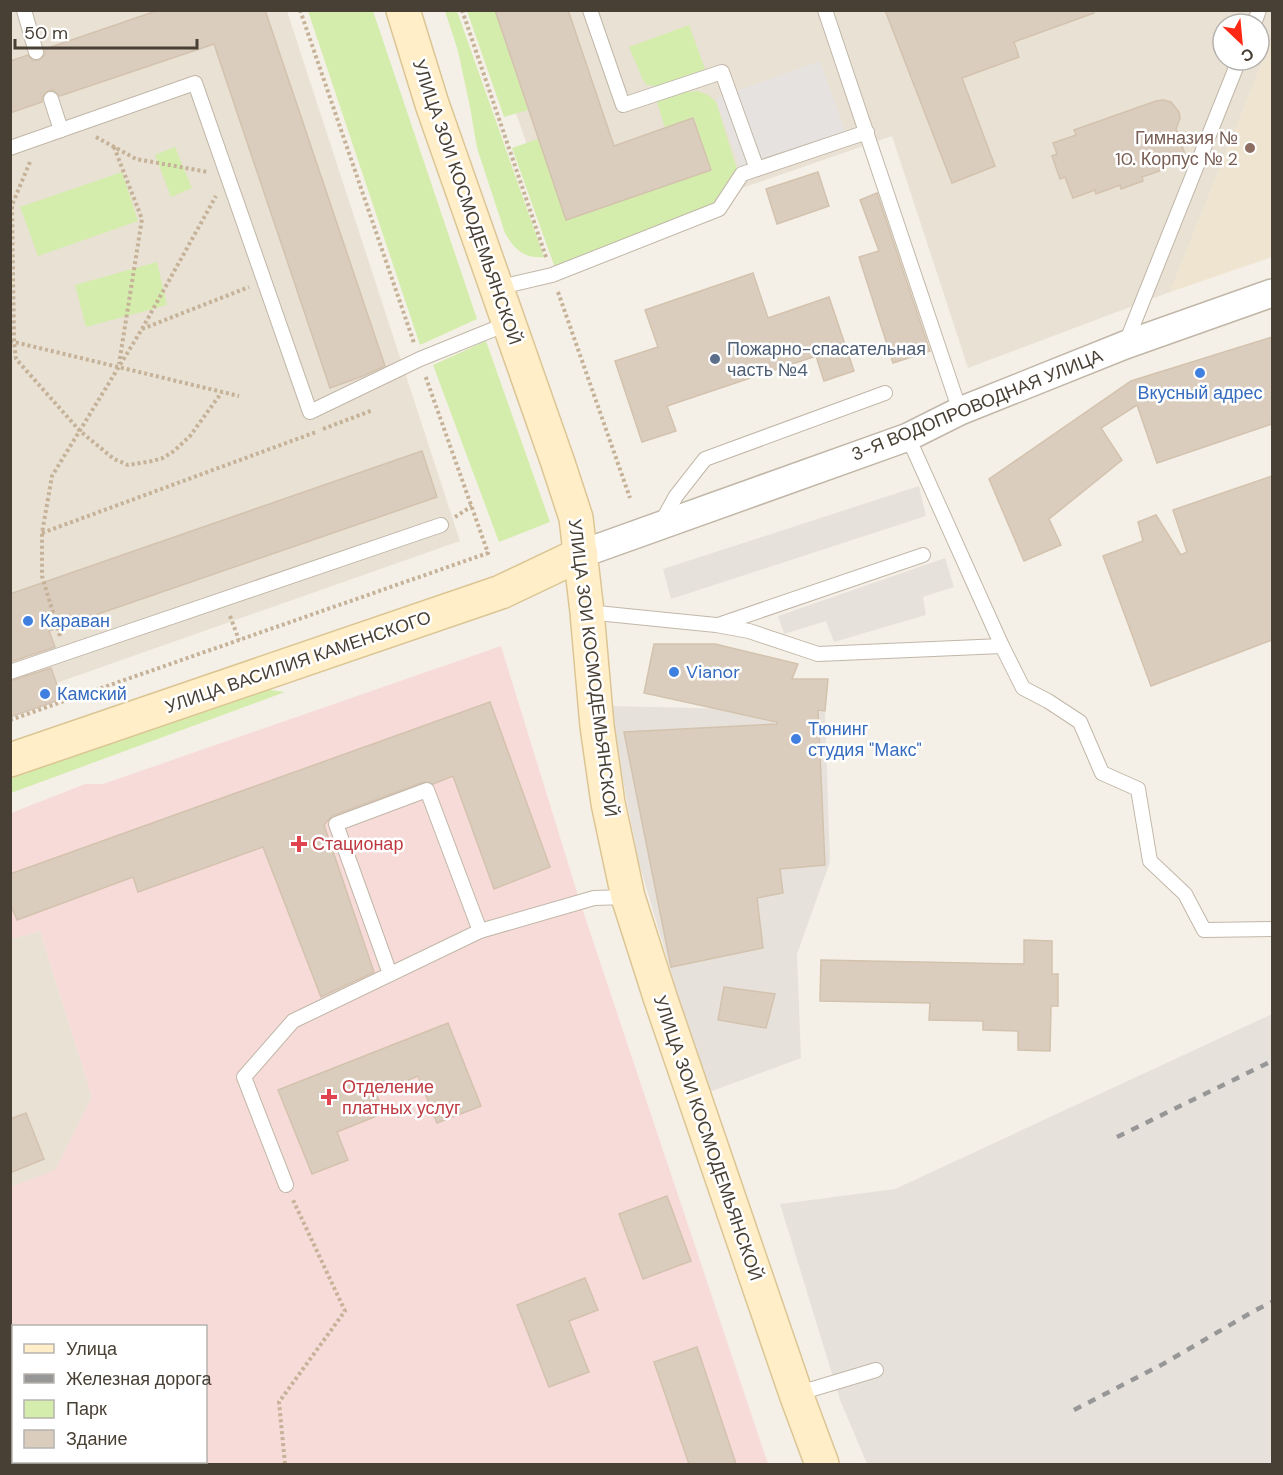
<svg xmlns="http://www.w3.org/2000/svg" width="1283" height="1475" viewBox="0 0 1283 1475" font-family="'DM Sans',sans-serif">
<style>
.residential{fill:#e9e1d4;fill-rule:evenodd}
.industrial{fill:#e7e1db}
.education{fill:#efe4cf}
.medical{fill:#f7dbd9;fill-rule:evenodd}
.green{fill:#d4edac}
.parking{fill:#e6e2df}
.building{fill:#dbcdbe;stroke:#d3c2ad;stroke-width:1.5}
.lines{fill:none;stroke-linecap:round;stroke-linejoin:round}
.service-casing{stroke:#c1b7a8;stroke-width:16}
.minor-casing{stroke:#c1b7a8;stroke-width:30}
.secondary-casing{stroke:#dcc594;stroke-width:36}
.path{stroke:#c5b298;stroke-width:4;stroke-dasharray:3 3;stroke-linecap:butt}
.service{stroke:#fff;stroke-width:14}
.minor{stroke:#fff;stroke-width:27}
.secondary{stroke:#ffeec7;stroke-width:33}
.rail{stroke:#979797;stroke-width:4.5;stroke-dasharray:8 8;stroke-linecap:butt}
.education-dot{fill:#8d6e63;stroke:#fff;stroke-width:2}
.service-dot{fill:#5c6f8a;stroke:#fff;stroke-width:2}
.shop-dot{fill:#3f7fe0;stroke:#fff;stroke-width:2}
.health-dot{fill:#e0444e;stroke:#fff;stroke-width:2}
.labels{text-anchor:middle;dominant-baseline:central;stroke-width:5;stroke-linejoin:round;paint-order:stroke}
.education-label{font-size:18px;fill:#785e54;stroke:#fff;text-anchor:end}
.street-label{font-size:18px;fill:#494035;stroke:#fff}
.service-label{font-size:18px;fill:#4e5e75;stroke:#fff;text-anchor:start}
.shop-label{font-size:18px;fill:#366cbe;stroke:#fff;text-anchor:start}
.health-label{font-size:18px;fill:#be3a42;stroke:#fff;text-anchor:start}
</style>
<rect width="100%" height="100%" fill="#f5f0e7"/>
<g class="residential">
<path d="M1272,10V38L1170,292L968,368L892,136L564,250L480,11ZM1223,24H1259V60H1223Z"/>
<path d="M10,11H287L460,541L11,699Z"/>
<path d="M40,931L92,1097L55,1171L11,1187V939Z"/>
</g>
<g class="industrial">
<path d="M919,486L926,516L671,599L663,569Z"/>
<path d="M945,558L954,587L923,597L926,615L834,642L826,621L784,634L778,616Z"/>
<path d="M609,706L825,711L830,862L797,954L801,1058L707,1093L638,860Z"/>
<path d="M1272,1014V1464H867L840,1400L780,1204L895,1189Z"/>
</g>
<path class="education" d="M1272,38V257L1170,292Z"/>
<path class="medical" d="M501,646L580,902L768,1464H11V1187L55,1170L92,1097L40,931L11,939V813L85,784H103ZM14,1326H206V1462H14Z"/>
<g class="green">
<path d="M308,11H373L477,319L420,345Z"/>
<path d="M445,11H457L544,257C524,259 514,249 505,233L477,148L470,107L458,51Z"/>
<path d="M467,11H495L528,110L504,117Z"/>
<path d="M689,25L705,69L657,86L647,85L643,80L629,47Z"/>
<path d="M698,91L708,95L716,102L739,175L716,207L555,268L512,148L538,139L566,220L711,170L694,118L665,128L657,102L686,92Z"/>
<path d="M175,147L192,188L171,197L155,155Z"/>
<path d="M122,172L138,221L38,256L20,207Z"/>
<path d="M157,262L167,305L86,327L75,285Z"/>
<path d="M486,341L550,522L499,542L433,365Z"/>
<path d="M256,688L285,692L11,793V769Z"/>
</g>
<path class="parking" d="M820,61L848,139L742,174L716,98Z"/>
<g class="building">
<path d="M159,10H265L385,366L363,376L330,388L214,44L60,96L53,90L48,91L42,97V102L10,113V61L28,55L33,61L39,60L45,55V49Z"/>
<path d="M495,10H568L614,146L693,118L711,170L566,220Z"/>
<path d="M885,10H1093L1094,13L1014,42L1019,57L962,78L995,166L952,183Z"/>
<path d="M1163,100L1171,102L1179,112L1180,118L1176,129L1186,157L1164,166L1165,169L1142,177L1143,181L1121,189L1120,185L1096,194L1095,190L1073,198L1065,177L1060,179L1052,156L1057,154L1053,143L1076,135L1074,130L1156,101Z"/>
<path d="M818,172L829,206L777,224L766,189Z"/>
<path d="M877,193L930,351L893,363L859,257L879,251L860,200Z"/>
<path d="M753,273L768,318L829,297L854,371L824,381L816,356L667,406L676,431L642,442L615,361L658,347L645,310Z"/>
<path d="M1272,337V424L1157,463L1137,405L1101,428L1122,460L1049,519L1061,545L1024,561L989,479L1131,381Z"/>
<path d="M422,451L437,497L49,631L55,647L10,662V594Z"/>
<path d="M1272,476V640L1151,686L1103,556L1143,541L1138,522L1156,515L1181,555L1187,552L1173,510Z"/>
<path d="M654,644H715L798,664L792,679H828L825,711L818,710L825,865L780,869L783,893L757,898L763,948L671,967L624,732L777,724V722L644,693Z"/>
<path d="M51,668L62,699L10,717V681Z"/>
<path d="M490,702L550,867L494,889L453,776L433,784L424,782L332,816L324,825L374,972L321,997L263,847L138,892L133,877L17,920L10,903V874Z"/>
<path d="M1024,940L1052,941V974H1058V1006H1051L1050,1051L1018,1050V1031L983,1030V1021L929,1020L930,1003L820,1001L821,960L1024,964Z"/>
<path d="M724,987L775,994L766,1028L718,1020Z"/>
<path d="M448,1023L481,1106L437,1123L418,1076L376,1093L384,1113L337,1132L348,1160L312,1174L278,1090Z"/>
<path d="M26,1113L44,1159L10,1173V1119Z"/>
<path d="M667,1196L691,1261L643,1279L619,1214Z"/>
<path d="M585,1278L598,1310L569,1321L589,1372L549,1387L517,1305Z"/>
<path d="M697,1347L736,1464H689L654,1362Z"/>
</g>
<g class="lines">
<g class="service-casing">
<g id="service">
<path d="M24,10L36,52"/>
<path d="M590,10L623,105L722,72L757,169"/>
<path d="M825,10L960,411"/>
<path d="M1254,24L1259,10"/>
<path d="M51,99L61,130"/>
<path d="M10,148L195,83L310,412L420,359L509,323"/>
<path d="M496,288L552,275L719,209L742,174L867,132"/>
<path d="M1125,345L1239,60"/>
<path d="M908,437L1002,646L1023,688L1048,701L1080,722L1102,773L1138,789L1150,861L1185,894L1204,930L1272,929"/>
<path d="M661,523L676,496L705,459L885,393"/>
<path d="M587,612L716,625L749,631L818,654L1002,646"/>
<path d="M718,625L923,555"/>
<path d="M10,672L441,525"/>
<path d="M390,974L336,824L427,790L480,931"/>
<path d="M286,1185L244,1077L293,1021L480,931L594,898L627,897"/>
<path d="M796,1394L876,1370"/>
</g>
</g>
<g class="minor-casing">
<path id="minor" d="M581,554L908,437L960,411L1125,345L1272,293"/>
</g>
<g class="secondary-casing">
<g id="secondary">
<path d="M403,10L432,104L558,463L576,518L587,612L597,726L608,803L628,897L660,997L796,1394L822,1464"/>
<path d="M10,760L501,592L581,554"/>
</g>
</g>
<g class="path">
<path d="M300,10L414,343"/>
<path d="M462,10L547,260"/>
<path d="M96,137L136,159L208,172"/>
<path d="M114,147L142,219L119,364"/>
<path d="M30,162L12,205L14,342L16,359L80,431L114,459L128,465L152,461L163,458L174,451L190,436L222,392"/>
<path d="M558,292L630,498"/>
<path d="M142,329L249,287"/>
<path d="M10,341L239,396"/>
<path d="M323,429L373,410"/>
<path d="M455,517L472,506"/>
<path d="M42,533L316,432"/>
<path d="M230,616L239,640"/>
<path d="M60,636L42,576V533L52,476L142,329L216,196"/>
<path d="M10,720L488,553L425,375"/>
<path d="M285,1464L279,1402L345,1311L293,1200"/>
</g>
<use href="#service" class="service"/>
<use href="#minor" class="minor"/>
<use href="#secondary" class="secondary"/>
<g class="rail">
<path d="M1117,1137L1272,1061"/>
<path d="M1074,1410L1163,1364L1254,1311L1272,1302"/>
</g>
</g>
<circle class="education-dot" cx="1250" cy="148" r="6"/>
<circle class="service-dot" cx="715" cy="359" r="6"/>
<g class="shop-dot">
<circle cx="1200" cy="373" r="6"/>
<circle cx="28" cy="621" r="6"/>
<circle cx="674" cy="672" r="6"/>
<circle cx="45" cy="694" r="6"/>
<circle cx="796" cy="739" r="6"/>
</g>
<g class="health-dot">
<path d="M296 835h6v6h6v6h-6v6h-6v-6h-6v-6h6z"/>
<path d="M326 1088h6v6h6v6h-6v6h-6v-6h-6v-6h6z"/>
</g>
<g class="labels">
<g class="education-label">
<text x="1238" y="138">Гимназия №<tspan x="1238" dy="21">10. Корпус № 2</tspan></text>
</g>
<g class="street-label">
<text transform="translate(467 202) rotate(71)">УЛИЦА ЗОИ КОСМОДЕМЬЯНСКОЙ</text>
<text transform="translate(977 405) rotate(-22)">3-Я ВОДОПРОВОДНАЯ УЛИЦА</text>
<text transform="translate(298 662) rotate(-19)">УЛИЦА ВАСИЛИЯ КАМЕНСКОГО</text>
<text transform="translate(593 668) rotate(83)">УЛИЦА ЗОИ КОСМОДЕМЬЯНСКОЙ</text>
<text transform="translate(708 1138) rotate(71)">УЛИЦА ЗОИ КОСМОДЕМЬЯНСКОЙ</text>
</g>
<g class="service-label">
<text x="727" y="349">Пожарно-спасательная<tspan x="727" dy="21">часть №4</tspan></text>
</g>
<g class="shop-label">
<text x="1200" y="393" text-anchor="middle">Вкусный адрес</text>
<text x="40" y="621">Караван</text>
<text x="686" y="672">Vianor</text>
<text x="57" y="694">Камский</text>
<text x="808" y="729">Тюнинг<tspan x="808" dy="21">студия "Макс"</tspan></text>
</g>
<g class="health-label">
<text x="312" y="844">Стационар</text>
<text x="342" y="1087">Отделение<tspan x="342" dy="21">платных услуг</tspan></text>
</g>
</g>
<rect width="1283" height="1475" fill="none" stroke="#494035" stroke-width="24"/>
<rect x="12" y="1325" width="195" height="138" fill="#ffffff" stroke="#b6b3ae" stroke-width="1.5"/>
<rect x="24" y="1344" width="30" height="9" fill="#ffeec7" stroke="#b6b3ae" stroke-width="1.5"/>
<text x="66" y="1355" font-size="18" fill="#494035">Улица</text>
<rect x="24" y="1374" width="30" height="9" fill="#979797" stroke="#b6b3ae" stroke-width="1.5"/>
<text x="66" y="1385" font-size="18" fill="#494035">Железная дорога</text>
<rect x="24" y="1400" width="30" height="18" fill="#d4edac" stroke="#b6b3ae" stroke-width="1.5"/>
<text x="66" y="1415" font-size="18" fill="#494035">Парк</text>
<rect x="24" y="1430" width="30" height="18" fill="#dbcdbe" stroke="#b6b3ae" stroke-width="1.5"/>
<text x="66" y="1445" font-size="18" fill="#494035">Здание</text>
<g transform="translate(1241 42) rotate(154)"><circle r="28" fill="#ffffff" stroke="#b6b3ae" stroke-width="1.5"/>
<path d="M0-4.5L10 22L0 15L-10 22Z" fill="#ff2814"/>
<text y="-9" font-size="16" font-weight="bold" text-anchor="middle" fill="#494035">С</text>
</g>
<path d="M15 39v9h182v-9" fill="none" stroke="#494035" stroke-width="3"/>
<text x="24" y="39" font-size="18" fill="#494035" stroke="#ffffff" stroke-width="4.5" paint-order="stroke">50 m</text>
</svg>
